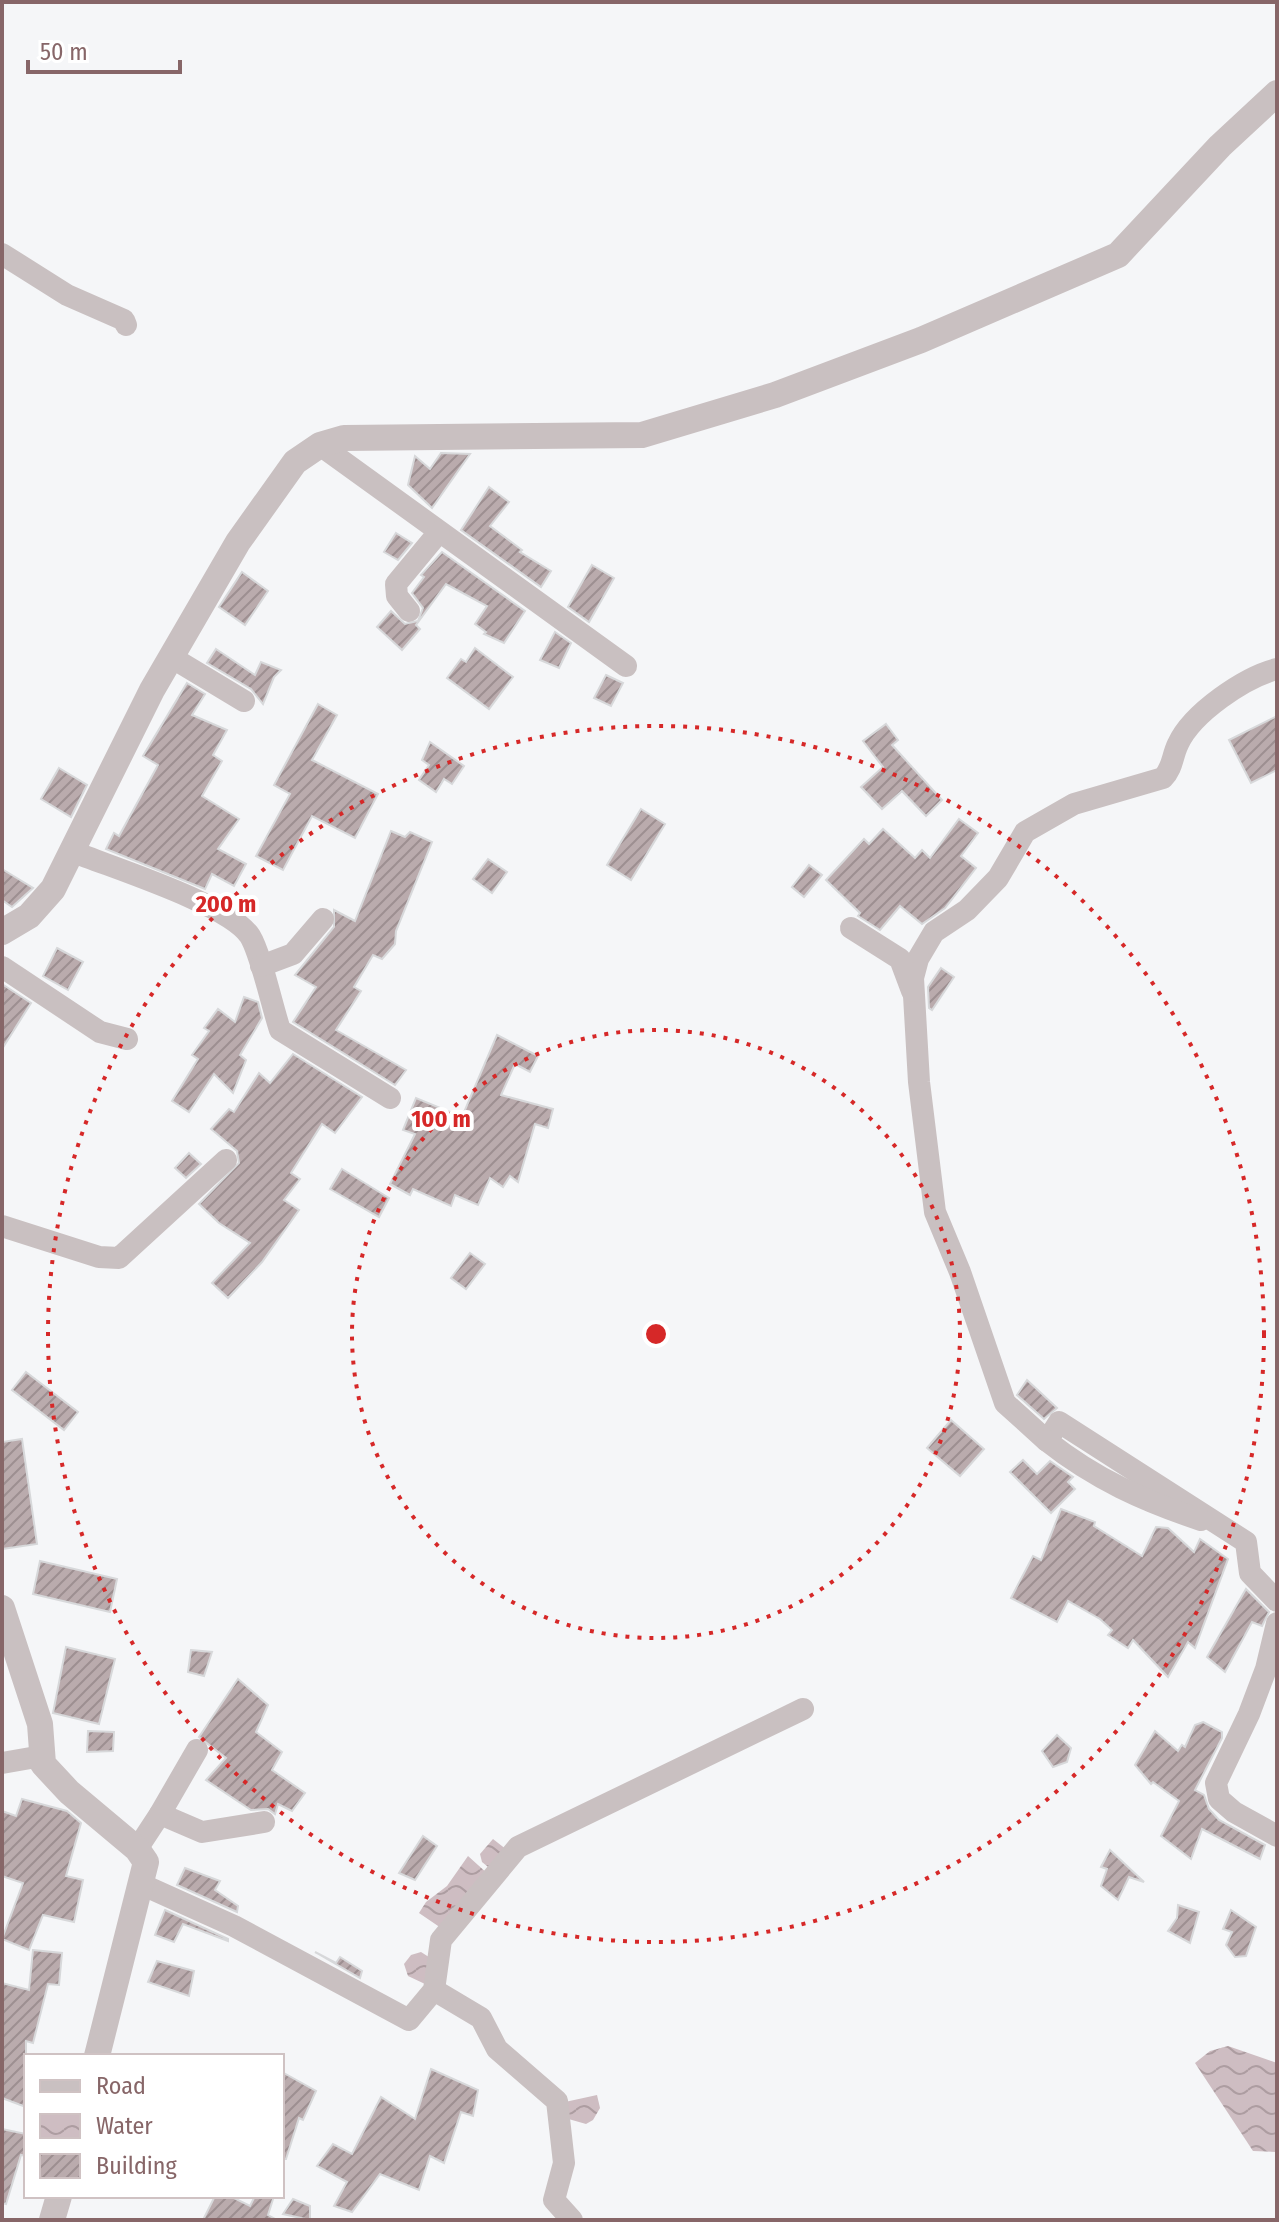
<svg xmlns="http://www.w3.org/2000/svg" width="1279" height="2222" viewBox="0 0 1279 2222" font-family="'Fira Sans Condensed',sans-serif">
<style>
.water{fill:url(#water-waves)}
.building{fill:url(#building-hatch);stroke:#d7d8da;stroke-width:2}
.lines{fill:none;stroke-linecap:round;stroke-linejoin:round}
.minor{stroke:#c9c0c1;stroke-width:22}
.tertiary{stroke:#c9c0c1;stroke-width:26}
.ring{fill:none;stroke:#d62828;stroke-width:4;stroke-dasharray:4 8}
.centre{fill:#d62828;stroke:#fff;stroke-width:4}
.ring-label{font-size:24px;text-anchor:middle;font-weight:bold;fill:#d62828;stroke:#fff;stroke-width:8;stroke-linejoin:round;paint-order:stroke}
</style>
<defs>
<pattern id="water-waves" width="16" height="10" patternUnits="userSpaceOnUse" patternTransform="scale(2)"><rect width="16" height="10" fill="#cebdc2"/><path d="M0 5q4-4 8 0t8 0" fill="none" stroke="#ad9da1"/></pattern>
<pattern id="building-hatch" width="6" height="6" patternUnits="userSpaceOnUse" patternTransform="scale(2)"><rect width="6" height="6" fill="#baabad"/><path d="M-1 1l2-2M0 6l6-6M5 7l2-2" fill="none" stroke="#9d8f91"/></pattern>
</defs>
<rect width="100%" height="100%" fill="#f5f6f8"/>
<g class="water">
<path d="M493,1839L507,1850L493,1871L482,1862L480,1854Z"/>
<path d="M468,1856L488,1874L441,1928L419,1913L426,1902L447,1886Z"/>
<path d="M421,1952L432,1959L425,1984L408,1976L404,1964L411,1955Z"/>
<path d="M1228,2046L1277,2063L1276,2152L1253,2151L1195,2063L1210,2051Z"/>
<path d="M597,2095L600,2108L593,2120L586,2124L565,2118V2102Z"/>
</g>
<g class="building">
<path d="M441,453L470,454L432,508L408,485L415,456L430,469Z"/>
<path d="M489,487L509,502L490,526L522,550L520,552L551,571L541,587L461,530Z"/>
<path d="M396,533L412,543L398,560L384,552Z"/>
<path d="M442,552L525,611L504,643L484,634L486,632L475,624L487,606L446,584L416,625L420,629L402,650L377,627L391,611L405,624L418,621L423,608L412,593L424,577L421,575Z"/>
<path d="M592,565L614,578L589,622L568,607Z"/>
<path d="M242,572L268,591L245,625L219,607Z"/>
<path d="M555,632L571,643L559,668L540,660Z"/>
<path d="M475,648L513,677L489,709L447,678L461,659L466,662Z"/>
<path d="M216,649L255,675L261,662L281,670L274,677L263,704L251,689L207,663Z"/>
<path d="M606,675L623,683L611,706L594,698Z"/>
<path d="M187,683L205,694L192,715L227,730L213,755L222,761L202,796L239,819L218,849L246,864L234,886L212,874L205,889L106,849L114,833L119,836L158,765L143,756Z"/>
<path d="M318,704L337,715L312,760L378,794L355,838L312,816L283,870L256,856L290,794L274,785Z"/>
<path d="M1277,716V770L1251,783L1229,740Z"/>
<path d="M886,724L898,740L892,745L942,800L926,816L902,791L882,809L861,787L883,767L863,741Z"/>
<path d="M430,742L464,766L452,784L444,779L436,792L419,780L429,765L422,760Z"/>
<path d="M59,768L87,785L71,817L41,799Z"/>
<path d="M641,809L665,824L631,880L607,865Z"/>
<path d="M959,819L978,833L961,856L976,868L945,908L922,924L900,906L880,930L858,916L860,913L826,880L864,839L869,844L883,829L915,858L922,850L930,858Z"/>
<path d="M391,831L405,837L410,832L432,842L396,931L395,944L382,959L373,955L354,987L361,991L336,1030L406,1070L395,1085L293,1022L316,987L295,975L334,927V910L355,921Z"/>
<path d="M488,859L507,872L492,893L473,879Z"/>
<path d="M809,865L822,875L804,897L792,887Z"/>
<path d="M2,869L33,888L12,907L2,900Z"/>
<path d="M57,948L83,962L68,990L43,976Z"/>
<path d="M941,968L954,977L932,1010L929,1008L928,987Z"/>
<path d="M2,984L31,1003L2,1049Z"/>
<path d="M244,997L258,1002L262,1018L240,1055L246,1060L233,1093L214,1074L189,1112L172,1101L198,1059L192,1055L209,1031L204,1028L218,1009L235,1022Z"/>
<path d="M497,1035L538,1056L530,1072L515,1064L501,1095L553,1109L548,1128L535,1124L518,1182L510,1176L503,1187L490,1178L478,1205L455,1195L451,1206L413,1189L410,1195L390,1184L415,1134L403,1130L416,1098L462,1117Z"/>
<path d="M293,1054L362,1097L335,1133L322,1124L291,1173L300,1179L284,1200L299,1210L262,1262L228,1298L212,1283L250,1243L219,1223L199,1204L239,1163L237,1151L211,1129L229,1109L234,1112L259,1073L270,1083Z"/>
<path d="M189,1153L201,1164L186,1178L175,1168Z"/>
<path d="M342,1169L389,1198L379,1217L330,1189Z"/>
<path d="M470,1253L485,1264L466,1289L451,1278Z"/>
<path d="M26,1372L78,1412L64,1430L12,1390Z"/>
<path d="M1027,1380L1057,1408L1044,1419L1017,1395Z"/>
<path d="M951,1420L984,1449L960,1476L927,1448Z"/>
<path d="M22,1439L37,1544L2,1549V1442Z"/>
<path d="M1023,1460L1037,1474L1050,1461L1073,1477L1068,1482L1075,1489L1051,1513L1010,1472Z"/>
<path d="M1061,1509L1095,1522L1094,1526L1142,1556L1156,1527L1168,1528L1194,1552L1200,1539L1228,1559L1195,1648L1188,1642L1168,1677L1133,1640L1128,1648L1108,1635L1112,1630L1100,1619L1068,1601L1057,1622L1011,1598L1033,1556L1041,1560Z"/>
<path d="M40,1561L117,1579L110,1612L33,1594Z"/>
<path d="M1246,1589L1269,1612L1262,1626L1252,1622L1225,1672L1207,1657Z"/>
<path d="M66,1647L115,1659L99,1724L53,1713Z"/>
<path d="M191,1650L212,1652L204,1676L188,1672Z"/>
<path d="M238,1679L268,1705L256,1732L282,1752L272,1770L305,1793L292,1811L278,1804L275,1814L268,1809L251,1810L206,1780L226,1758L199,1737Z"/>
<path d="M1203,1722L1222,1732V1738L1195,1790L1204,1795L1209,1809L1219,1820L1265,1845L1260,1859L1202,1829L1191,1859L1161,1836L1179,1801L1153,1782L1151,1784L1135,1765L1155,1731L1178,1751L1182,1745L1185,1747L1195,1725Z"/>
<path d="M88,1731L114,1732L113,1751L87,1752Z"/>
<path d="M1057,1735L1071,1748L1067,1762L1053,1767L1042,1751Z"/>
<path d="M22,1799L67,1811L81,1823L66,1876L83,1880L74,1922L43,1915L29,1950L2,1939L23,1883L2,1876V1811L16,1816Z"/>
<path d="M423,1836L437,1846L415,1880L399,1873Z"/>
<path d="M1110,1850L1144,1882L1129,1877L1118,1900L1101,1886L1107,1869L1101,1867Z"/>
<path d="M185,1868L220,1881L215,1890L238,1906L237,1912L177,1885Z"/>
<path d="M1178,1905L1199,1912L1190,1943L1168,1931L1177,1918Z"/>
<path d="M165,1910L228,1939V1941L183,1924L174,1942L155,1935Z"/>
<path d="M1231,1910L1256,1927L1246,1956L1235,1957L1226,1945L1232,1932L1223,1929Z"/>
<path d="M33,1950L62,1953L59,1985L48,1984L33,2043L26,2041V2107L2,2098V1983L29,1990Z"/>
<path d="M315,1952L336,1963L340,1957L362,1971L360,1978Z"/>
<path d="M157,1961L194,1971L189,1996L148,1982Z"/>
<path d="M431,2069L478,2090L473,2116L461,2112L444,2163L430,2156L419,2190L380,2174L352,2212L334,2206L347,2182L317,2166L333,2144L352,2154L381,2097L415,2119Z"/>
<path d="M282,2072L316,2091L303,2120L299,2118L286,2159H282Z"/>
<path d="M2,2129L26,2134V2156L21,2155L6,2204L2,2203Z"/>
<path d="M215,2196H230L250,2206L255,2196H274L268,2215L277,2220H203Z"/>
<path d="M293,2199L310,2206V2220L283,2214Z"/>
</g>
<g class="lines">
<g class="minor">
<path d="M2,254L67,295L124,320L126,325"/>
<path d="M320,445L626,666"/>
<path d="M409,611L397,596L396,584L439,532"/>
<path d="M171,657L244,701"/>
<path d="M1277,669C1245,677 1192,713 1178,744C1172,756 1173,768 1163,778L1074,804L1025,832L998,878L967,910L934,932L918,959L913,978L919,1082L935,1212L960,1272L1005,1403L1047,1441L1059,1422L1246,1542L1250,1573L1277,1601"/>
<path d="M74,852C113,868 229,904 250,936C261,954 272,1006 280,1030L390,1098"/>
<path d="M851,928L900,959L912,991"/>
<path d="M261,966L293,954L323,919"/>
<path d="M2,967L100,1032L127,1039"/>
<path d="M2,1226L99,1257L119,1258L226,1160"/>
<path d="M1047,1441C1095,1479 1144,1501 1201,1520"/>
<path d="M1277,1623L1266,1669L1249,1714L1216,1783L1219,1799L1234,1812L1277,1836"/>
<path d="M2,1763L42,1756"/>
<path d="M160,1814L197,1750"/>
<path d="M137,1849L160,1814L202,1832L264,1822"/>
<path d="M143,1885L234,1926L409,2020L434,1990L441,1940L518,1847L803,1709"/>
<path d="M434,1990L481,2018L497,2049L557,2101L564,2163L554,2200L572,2220"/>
</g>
<g class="tertiary">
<path d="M2,932L29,916L53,889L152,690L238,542L295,462L320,445L344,438L642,435L775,395L921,340L1118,255L1220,146L1277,93"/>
<path d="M2,1608L40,1724L43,1764L69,1792L137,1849L146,1862L97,2056"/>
<path d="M52,2220L59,2196"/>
</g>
</g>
<g class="ring">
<circle cx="656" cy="1334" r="304"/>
<circle cx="656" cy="1334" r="608"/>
</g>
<circle cx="656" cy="1334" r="12" class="centre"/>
<g class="ring-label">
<text x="226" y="912">200 m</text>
<text x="441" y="1127">100 m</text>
</g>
<rect width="1279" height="2222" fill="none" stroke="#876668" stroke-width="8"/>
<rect x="24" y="2054" width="260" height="144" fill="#ffffff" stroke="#cfc2c3" stroke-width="2"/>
<rect x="40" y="2080" width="40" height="12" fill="#c9c0c1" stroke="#cfc2c3" stroke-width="2"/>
<text x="96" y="2094" font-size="24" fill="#876668">Road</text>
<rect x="40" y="2114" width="40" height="24" fill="url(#water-waves)" stroke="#cfc2c3" stroke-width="2"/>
<text x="96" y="2134" font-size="24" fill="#876668">Water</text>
<rect x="40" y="2154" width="40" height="24" fill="url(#building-hatch)" stroke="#cfc2c3" stroke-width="2"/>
<text x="96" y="2174" font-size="24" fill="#876668">Building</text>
<path d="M28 60v12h152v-12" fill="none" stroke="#876668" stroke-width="4"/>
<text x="40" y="60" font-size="24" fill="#876668" stroke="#ffffff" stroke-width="6" paint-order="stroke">50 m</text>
</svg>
